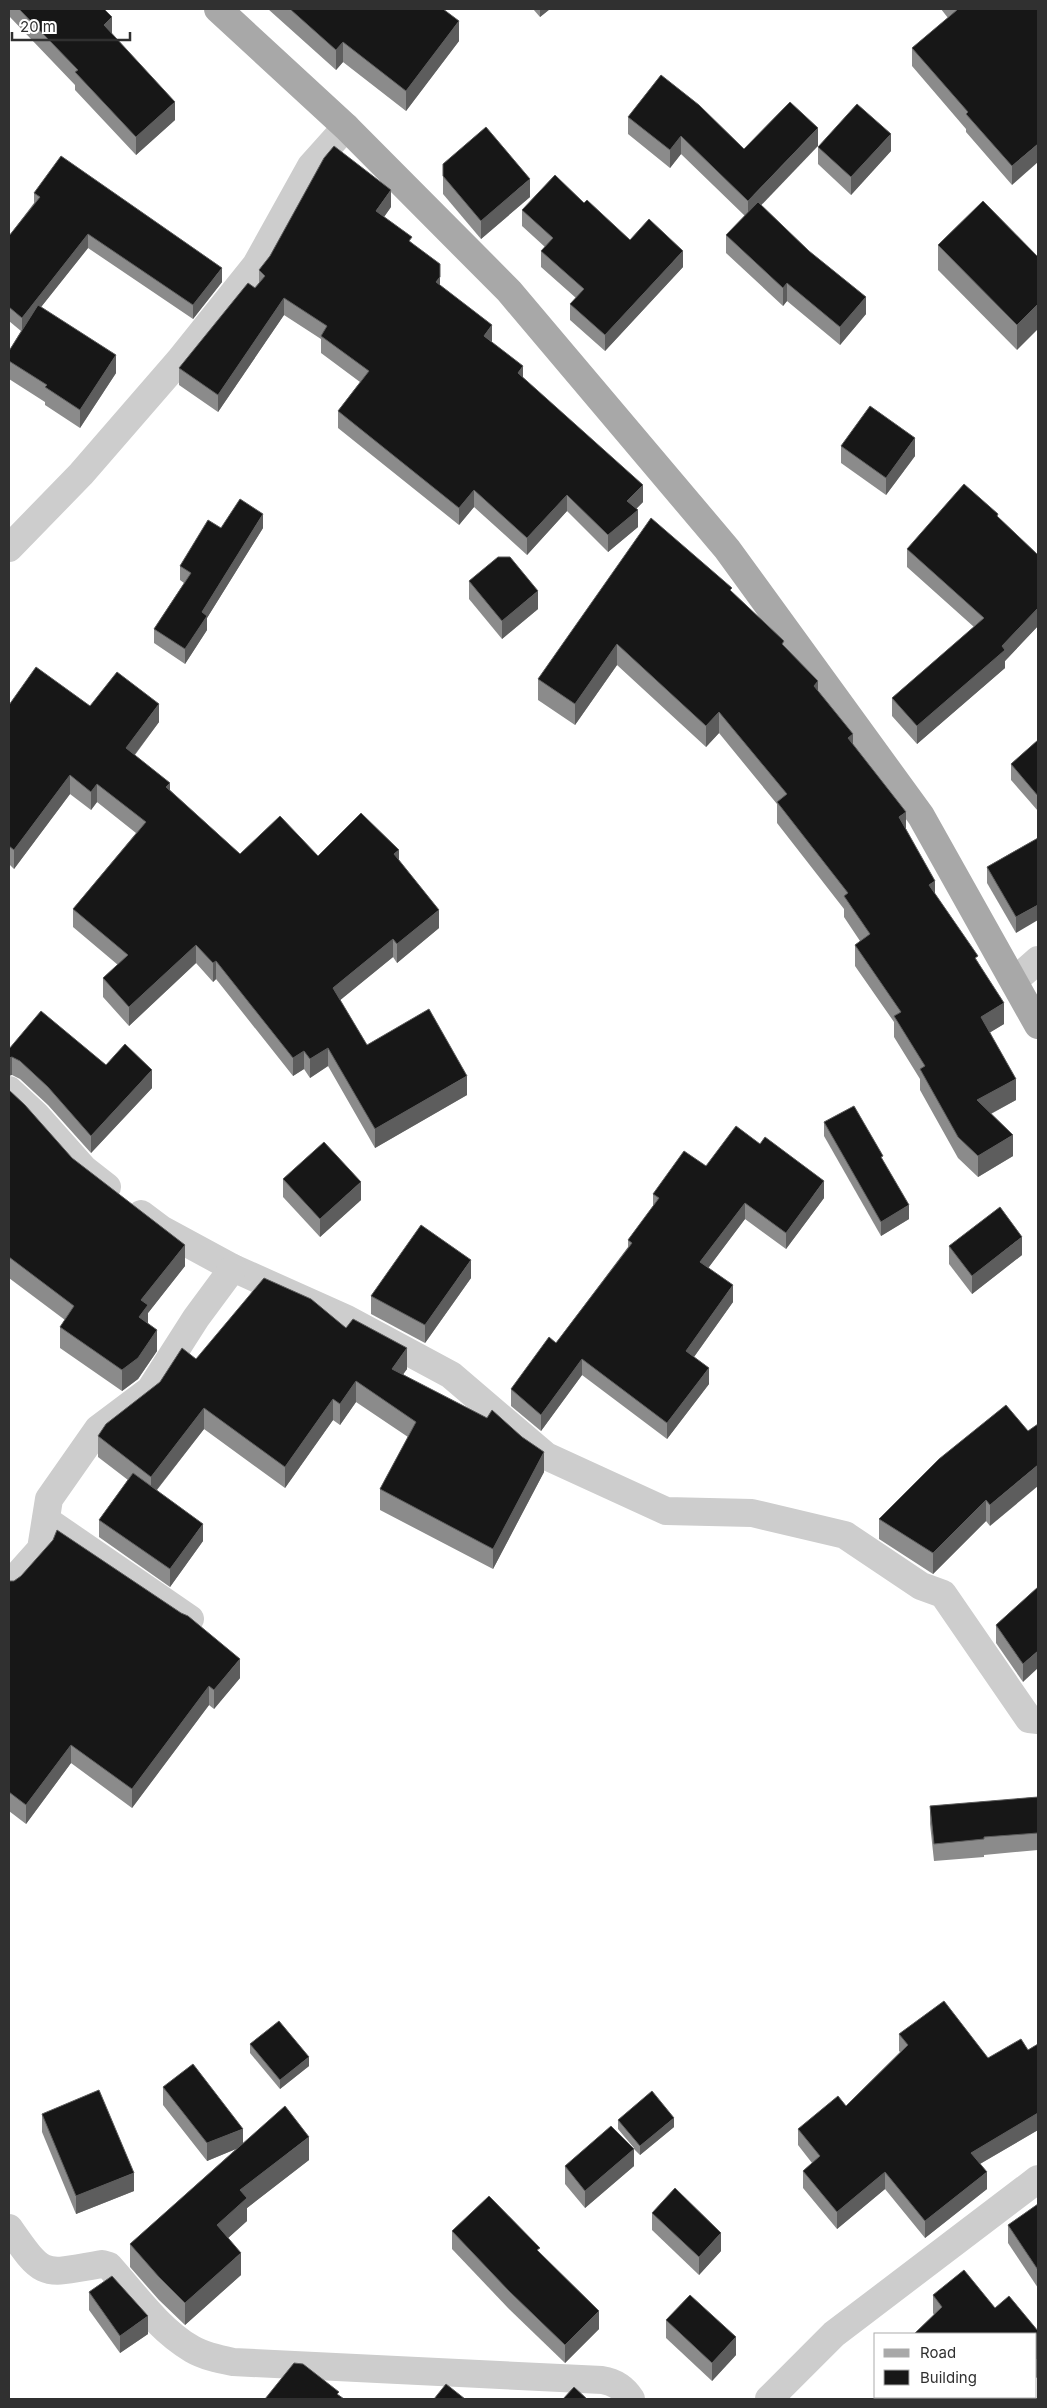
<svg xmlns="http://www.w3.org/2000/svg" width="1047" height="2408" viewBox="0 0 1047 2408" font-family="Inter,sans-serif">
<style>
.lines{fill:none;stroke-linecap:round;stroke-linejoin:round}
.street{stroke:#cdcdcd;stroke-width:28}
.primary{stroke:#a8a8a8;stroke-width:28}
.wall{fill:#8b8b8b}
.shaded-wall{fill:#5d5d5d}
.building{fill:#171717;stroke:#5d5d5d}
</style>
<rect width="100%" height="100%" fill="#fff"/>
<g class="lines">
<g class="street">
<path d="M9,548L81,474L179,361L256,265L311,166L346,127"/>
<path d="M1014,981L1038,960"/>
<path d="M9,1090L36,1115L84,1169L107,1187"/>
<path d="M141,1214L161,1229L233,1268L347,1319L451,1375L546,1456L666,1511L752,1513L845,1535L921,1586L943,1594L1029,1719L1038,1720"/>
<path d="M46,1520L190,1619"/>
<path d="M9,1585L41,1549L49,1499L98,1429L150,1390L196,1318L233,1268"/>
<path d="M9,2228C45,2280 43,2274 102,2264L109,2266C134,2294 159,2330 192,2349C204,2356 218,2359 233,2362L602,2380C615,2382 624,2388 631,2399"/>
<path d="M769,2399L834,2334L1038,2179"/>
</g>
<path class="primary" d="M218,9L346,127L509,291L727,549L921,816L1038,1025"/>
</g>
<g class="wall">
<path d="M9,9H104L112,34L175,120L136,155L75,90V85L9,16Z"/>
<path d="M268,9H443L459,41L406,111L343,62L336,70Z"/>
<path d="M533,9H550L540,17Z"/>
<path d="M941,9H1038L1012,185L966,132V129L912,66V48L948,18Z"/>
<path d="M661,75L761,205L866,314L840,345L787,301L783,306L726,253V235L745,216L681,154L670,168L628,134V117Z"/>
<path d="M818,147L891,151L851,195L818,164Z"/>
<path d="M443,164L530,197L481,239L443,194Z"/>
<path d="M34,193L222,282L193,319L88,248L41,307L116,373L80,428L45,405V402L9,379V351L21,331L9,321V236L34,203Z"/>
<path d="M584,203L630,240L683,267L605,351L570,320V304L576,298L541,267V251L545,247L522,226V210Z"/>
<path d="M391,207L384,217L412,243L440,285L523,378L643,502L636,509L638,527L608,552L567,511L527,555L474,507L459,525L338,428V411L360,382L321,353V339L284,315L218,412L179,385V368L259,283V270Z"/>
<path d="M938,245L1038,257L1017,350L938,270Z"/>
<path d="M841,446L915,456L886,495L841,463Z"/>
<path d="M998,517L1038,555V626L1005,661V668L917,744L892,716V698L974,627L907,567V549Z"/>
<path d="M221,528H263L207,618V630L185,664L154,643V629L184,583L180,580V566Z"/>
<path d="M469,581L538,609L502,639L469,599Z"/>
<path d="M732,592L784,646L818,691L853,745L906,829L935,894L978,962L1004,1024L990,1032L1016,1100L991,1114L1013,1156L978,1177L958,1158L920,1090V1079L894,1037V1022L855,966V945L860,941L844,917V909L777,823V804L719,733L706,747L617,665L575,725L538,700V679Z"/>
<path d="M9,705L90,706L159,722L135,755L170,790L240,854L399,860L439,928L397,963L393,957L340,1000L367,1045L467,1095L375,1148L328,1066L310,1078L304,1069L293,1076L216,979L213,982L196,963L129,1026L103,997V978L118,965L73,927V909L136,833L97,802L91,810L70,794L14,869L9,864Z"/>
<path d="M1038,740V811L1011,780V764Z"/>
<path d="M1038,838L1016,933L987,883V867Z"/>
<path d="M9,1049L106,1065L152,1088L91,1153L48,1105L20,1079L12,1075Z"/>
<path d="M9,1090L72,1158L185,1266L148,1313V1323L157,1351L138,1379L122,1391L60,1348V1327L65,1320L9,1278Z"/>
<path d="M824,1122L883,1161L909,1219L881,1236L824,1136Z"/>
<path d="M706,1166L824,1198L786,1249L745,1219L708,1268L733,1302L694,1357L709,1384L667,1439L582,1375L541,1431L511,1406V1389L556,1343L628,1247V1240L653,1207V1194Z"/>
<path d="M283,1179L361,1200L320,1237L283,1197Z"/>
<path d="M949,1246L1022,1255L972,1294L949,1264Z"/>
<path d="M471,1278L425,1343L371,1314V1296Z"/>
<path d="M346,1328L407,1369L403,1374L544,1472L493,1569L380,1510V1489L408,1437L356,1402L340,1425L333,1420L285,1488L204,1429L157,1490L203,1541L170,1587L99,1537V1520L128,1480L98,1457V1436L196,1359Z"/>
<path d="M1006,1405L990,1526L986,1521L933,1574L879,1539V1519Z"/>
<path d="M9,1581L240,1678L214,1709L209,1705L132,1808L71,1763L26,1824L9,1811Z"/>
<path d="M1038,1587L1023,1682L996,1643V1625Z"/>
<path d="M1038,1797V1850L984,1855V1857L934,1861L930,1824V1806Z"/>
<path d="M899,2034L988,2058L1028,2050L1038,2044V2130L980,2164L987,2189L925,2238L885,2189L837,2229L803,2188V2171L812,2163L798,2145V2129L846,2106L900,2052L899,2051Z"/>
<path d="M250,2044L309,2066L280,2089L250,2053Z"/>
<path d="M163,2087L243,2143L309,2160L247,2208V2221L228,2238L241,2275L185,2325L159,2300L130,2267V2244L236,2149L207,2161L163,2105Z"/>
<path d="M42,2114L134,2191L76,2214L42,2132Z"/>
<path d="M618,2120L674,2127L640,2155L634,2149V2166L585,2208L565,2184V2166L634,2148L618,2129Z"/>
<path d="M1038,2204V2288L1008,2243V2225Z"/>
<path d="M652,2213L721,2251L699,2275L652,2230Z"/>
<path d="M452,2231L540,2253L599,2329L565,2363L509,2309L452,2249Z"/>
<path d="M89,2292L148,2334L120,2353L89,2310Z"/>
<path d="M933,2295L1038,2331V2376L1036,2378L934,2315L933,2313Z"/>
<path d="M666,2320L736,2355L712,2381L666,2338Z"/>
<path d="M888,2397H938L935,2399H891Z"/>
<path d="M1001,2397H1013L1010,2399H1003Z"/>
</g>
<g class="shaded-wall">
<path d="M540,9H550L540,17Z"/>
<path d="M112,17V35L104,25Z"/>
<path d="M459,21V41L406,111V91Z"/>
<path d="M343,42V62L336,70V50Z"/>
<path d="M175,102V120L136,155V137Z"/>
<path d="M818,128V146L748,219V201Z"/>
<path d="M891,134V151L851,195V177Z"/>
<path d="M681,136V154L670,168V150Z"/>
<path d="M1038,144V162L1012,185V166Z"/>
<path d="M530,179V197L481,239V221Z"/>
<path d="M391,190V207L376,228V211Z"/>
<path d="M88,234V248L22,331V318Z"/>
<path d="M683,251V267L605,351V335Z"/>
<path d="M222,268V282L193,319V305Z"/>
<path d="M440,277V294L436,282Z"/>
<path d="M787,283V301L783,306V288Z"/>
<path d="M866,297V314L840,345V327Z"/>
<path d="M284,298V315L218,412V395Z"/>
<path d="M1038,304V329L1017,350V325Z"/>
<path d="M492,325V342L484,336Z"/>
<path d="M116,355V373L80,428V410Z"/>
<path d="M523,366V383L518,373Z"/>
<path d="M915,438V456L886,495V478Z"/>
<path d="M643,485V502L627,518V501Z"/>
<path d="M474,490V507L459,525V508Z"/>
<path d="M567,495V511L527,555V538Z"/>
<path d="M638,510V527L608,552V535Z"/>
<path d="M263,514V528L207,618V630L185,664V649L202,612Z"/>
<path d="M538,591V609L502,639V621Z"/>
<path d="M1038,608V626L1005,661V668L917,744V726L1002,646Z"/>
<path d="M617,644V665L575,725V704Z"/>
<path d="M818,681V702L814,686Z"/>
<path d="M159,704V722L126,766V748Z"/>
<path d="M719,712V733L706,747V726Z"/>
<path d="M853,734V755L848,738Z"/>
<path d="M70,775V794L14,869V850Z"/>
<path d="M170,783V801L166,787Z"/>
<path d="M97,784V802L91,810V792Z"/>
<path d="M906,812V833L899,817Z"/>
<path d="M399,850V869L394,854Z"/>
<path d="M935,881V902L929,885Z"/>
<path d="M1038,905V920L1016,933V917Z"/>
<path d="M439,910V928L397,963V944Z"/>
<path d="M393,939V957L333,1006V988Z"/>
<path d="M196,945V963L129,1026V1007Z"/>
<path d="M216,961V979L213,982V963Z"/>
<path d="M1004,1003V1024L981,1038V1017Z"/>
<path d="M328,1048V1066L310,1078V1059Z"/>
<path d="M304,1051V1069L293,1076V1058Z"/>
<path d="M12,1057V1075L9,1076V1058Z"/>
<path d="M152,1070V1088L91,1153V1136Z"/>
<path d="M467,1076V1095L375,1148V1129Z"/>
<path d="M1016,1079V1100L977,1121V1100Z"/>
<path d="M1013,1135V1156L978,1177V1156Z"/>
<path d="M824,1181V1198L786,1249V1233Z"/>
<path d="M361,1182V1200L320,1237V1219Z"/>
<path d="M745,1203V1219L700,1279V1262Z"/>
<path d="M909,1205V1219L881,1236V1222Z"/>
<path d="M1022,1237V1255L972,1294V1276Z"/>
<path d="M185,1245V1266L148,1313V1326L139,1317L141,1300Z"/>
<path d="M471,1260V1278L425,1343V1325Z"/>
<path d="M733,1285V1302L686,1368V1351Z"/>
<path d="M157,1330V1351L138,1379L122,1391V1370Z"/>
<path d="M407,1348V1369L392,1390V1369Z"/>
<path d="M582,1359V1375L541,1431V1415Z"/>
<path d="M709,1368V1384L667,1439V1423Z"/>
<path d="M356,1381V1402L340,1425V1404Z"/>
<path d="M333,1399V1420L285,1488V1467Z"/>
<path d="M204,1408V1429L151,1497V1477Z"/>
<path d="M544,1452V1472L493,1569V1549Z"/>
<path d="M1038,1465V1486L990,1526V1505Z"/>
<path d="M986,1500V1521L933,1574V1553Z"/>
<path d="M203,1524V1541L170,1587V1569Z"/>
<path d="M1038,1651V1668L1023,1682V1664Z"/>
<path d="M240,1659V1678L214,1709V1690Z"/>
<path d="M209,1686V1705L132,1808V1789Z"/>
<path d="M71,1745V1763L26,1824V1805Z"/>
<path d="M309,2057V2066L280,2089V2080Z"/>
<path d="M1038,2113V2130L971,2169V2153Z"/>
<path d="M674,2118V2127L640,2155V2146Z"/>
<path d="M243,2129V2146L207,2161V2143Z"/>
<path d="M309,2137V2160L247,2208V2221L217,2248V2225L240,2190Z"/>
<path d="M634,2149V2166L585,2208V2191Z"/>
<path d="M885,2172V2189L837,2229V2212Z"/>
<path d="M987,2172V2189L925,2238V2221Z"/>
<path d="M134,2173V2191L76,2214V2196Z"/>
<path d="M721,2233V2251L699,2275V2257Z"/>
<path d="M241,2253V2275L185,2325V2303Z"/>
<path d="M599,2311V2329L565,2363V2345Z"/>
<path d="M148,2316V2334L120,2353V2336Z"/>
<path d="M736,2337V2355L712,2381V2363Z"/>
<path d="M1038,2358V2376L1036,2378V2360Z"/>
<path d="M919,2397H938L935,2399H916Z"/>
<path d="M1006,2397H1013L1010,2399H1006Z"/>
</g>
<g class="building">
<path d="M19,9H104L112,17L104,25L175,102L136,137L75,72L78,70Z"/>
<path d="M290,9H443L459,21L406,91L343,42L336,50Z"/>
<path d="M956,9H1038V144L1012,166L966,114L968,112L912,48L957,10Z"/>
<path d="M661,75L699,105L744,149L790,102L818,128L748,201L681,136L670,150L628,117Z"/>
<path d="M857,104L891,134L851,177L818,147Z"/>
<path d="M486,127L530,179L481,221L443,176V164Z"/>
<path d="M334,146L391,190L376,211L412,237L409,241L440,264V277L436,282L492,325L484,336L523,366L518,373L643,485L627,501L638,510L608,535L567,495L527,538L474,490L459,508L338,411L369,371L321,336L327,326L284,298L218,395L179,368L248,283L255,288L265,276L259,270L270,256L324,158Z"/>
<path d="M61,156L222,268L193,305L88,234L22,318L9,307V236L40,197L34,193Z"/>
<path d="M555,175L584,203L587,200L630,240L649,219L683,251L605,335L570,304L584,289L541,251L553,238L522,210Z"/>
<path d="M983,201L1038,257V304L1017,325L938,245Z"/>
<path d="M758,202L809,251L866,297L840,327L787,283L783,288L726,235Z"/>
<path d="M38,305L116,355L80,410L45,387L47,385L9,361V351Z"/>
<path d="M870,406L915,438L886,478L841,446Z"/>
<path d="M964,484L998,514L997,516L1038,555V608L1002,646L1005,650L917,726L892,698L984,618L907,549Z"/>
<path d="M240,499L263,514L202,612L207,616L185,649L154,629L191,573L180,566L208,520L221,528Z"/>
<path d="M651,518L732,588L730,590L784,641L782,644L818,681L814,686L853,734L848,738L906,812L899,817L935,881L929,885L978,956L975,958L1004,1003L981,1017L1016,1079L977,1100L1013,1135L978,1156L958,1137L920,1069L925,1066L894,1016L901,1012L855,945L870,934L844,896L848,893L777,802L787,794L719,712L706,726L617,644L575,704L538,679Z"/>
<path d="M498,557H510L538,591L502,621L469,581Z"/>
<path d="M36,667L90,706L117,672L159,704L126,748L170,783L166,787L240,854L280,816L318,856L361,813L399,850L394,854L439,910L397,944L393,939L333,988L367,1045L429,1009L467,1076L375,1129L328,1048L310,1059L304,1051L293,1058L216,961L213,963L196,945L129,1007L103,978L128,955L73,909L146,822L97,784L91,792L70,775L14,850L9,846V705Z"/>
<path d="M1038,740V796L1011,764Z"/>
<path d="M1038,838V905L1016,917L987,867Z"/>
<path d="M41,1011L106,1065L125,1044L152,1070L91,1136L48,1087L20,1061L12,1057L9,1058V1049Z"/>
<path d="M9,1090L25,1105L72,1158L185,1245L141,1300L148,1305L139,1317L157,1330L138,1358L122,1370L60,1327L74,1306L9,1257Z"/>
<path d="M854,1106L883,1156L881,1157L909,1205L881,1222L824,1122Z"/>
<path d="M736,1126L760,1144L765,1137L824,1181L786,1233L745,1203L700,1262L733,1285L686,1351L709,1368L667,1423L582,1359L541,1415L511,1389L549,1337L556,1343L632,1243L628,1240L659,1198L653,1194L684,1151L706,1166Z"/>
<path d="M324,1142L361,1182L320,1219L283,1179Z"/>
<path d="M1000,1207L1022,1237L972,1276L949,1246Z"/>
<path d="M421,1225L471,1260L425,1325L371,1296Z"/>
<path d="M264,1278L311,1299L346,1328L353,1319L407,1348L392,1369L487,1418L492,1410L522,1437L544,1452L493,1549L380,1489L416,1422L356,1381L340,1404L333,1399L285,1467L204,1408L151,1477L98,1436L106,1424L160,1382L182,1348L196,1359Z"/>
<path d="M1006,1405L1028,1431L1038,1424V1465L990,1505L986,1500L933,1553L879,1519L939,1459Z"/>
<path d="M133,1473L203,1524L170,1569L99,1520Z"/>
<path d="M57,1530L181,1613L188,1616L240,1659L214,1690L209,1686L132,1789L71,1745L26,1805L9,1792V1581H14L21,1576L53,1540Z"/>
<path d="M1038,1587V1651L1023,1664L996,1625Z"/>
<path d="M1038,1797V1833L984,1837V1839L934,1844L930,1806Z"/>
<path d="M944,2001L988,2058L1021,2039L1028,2050L1038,2044V2113L971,2153L987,2172L925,2221L885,2172L837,2212L803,2171L820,2156L798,2129L838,2096L846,2106L908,2045L899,2034Z"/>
<path d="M279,2021L309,2057L280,2080L250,2044Z"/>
<path d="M193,2064L243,2129L207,2143L163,2087Z"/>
<path d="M99,2090L134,2173L76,2196L42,2114Z"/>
<path d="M652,2091L674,2118L640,2146L618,2120Z"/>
<path d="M285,2106L309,2137L240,2190L247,2198L217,2225L241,2253L185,2303L159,2277L130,2244Z"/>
<path d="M611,2126L634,2149L585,2191L565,2166Z"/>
<path d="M675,2188L721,2233L699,2257L652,2213Z"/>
<path d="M489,2196L540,2248L537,2250L599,2311L565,2345L509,2291L452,2231Z"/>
<path d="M1038,2204V2270L1008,2225Z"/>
<path d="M964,2270L995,2308L1009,2296L1038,2331V2358L1036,2360V2334H914L942,2307L933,2295Z"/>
<path d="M112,2276L148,2316L120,2336L89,2292Z"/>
<path d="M690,2295L736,2337L712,2363L666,2320Z"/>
<path d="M294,2363L303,2364L339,2392L337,2394L344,2399H265Z"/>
<path d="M446,2384L465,2399H434Z"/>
<path d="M574,2387L587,2399H563Z"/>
<path d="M905,2397H919L916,2399H908Z"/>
</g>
<rect width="1047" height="2408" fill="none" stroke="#303030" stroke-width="20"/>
<rect x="874" y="2333" width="162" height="65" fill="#ffffff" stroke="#acacac"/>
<rect x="884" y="2349" width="25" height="8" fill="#a8a8a8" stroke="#acacac"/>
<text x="920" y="2358" font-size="15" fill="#303030">Road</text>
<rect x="884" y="2370" width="25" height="15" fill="#171717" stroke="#acacac"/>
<text x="920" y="2383" font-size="15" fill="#303030">Building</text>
<path d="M12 32v8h118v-8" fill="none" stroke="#303030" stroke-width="2.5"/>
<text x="20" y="32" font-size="15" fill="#303030" stroke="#ffffff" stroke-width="4" paint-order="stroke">20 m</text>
</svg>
